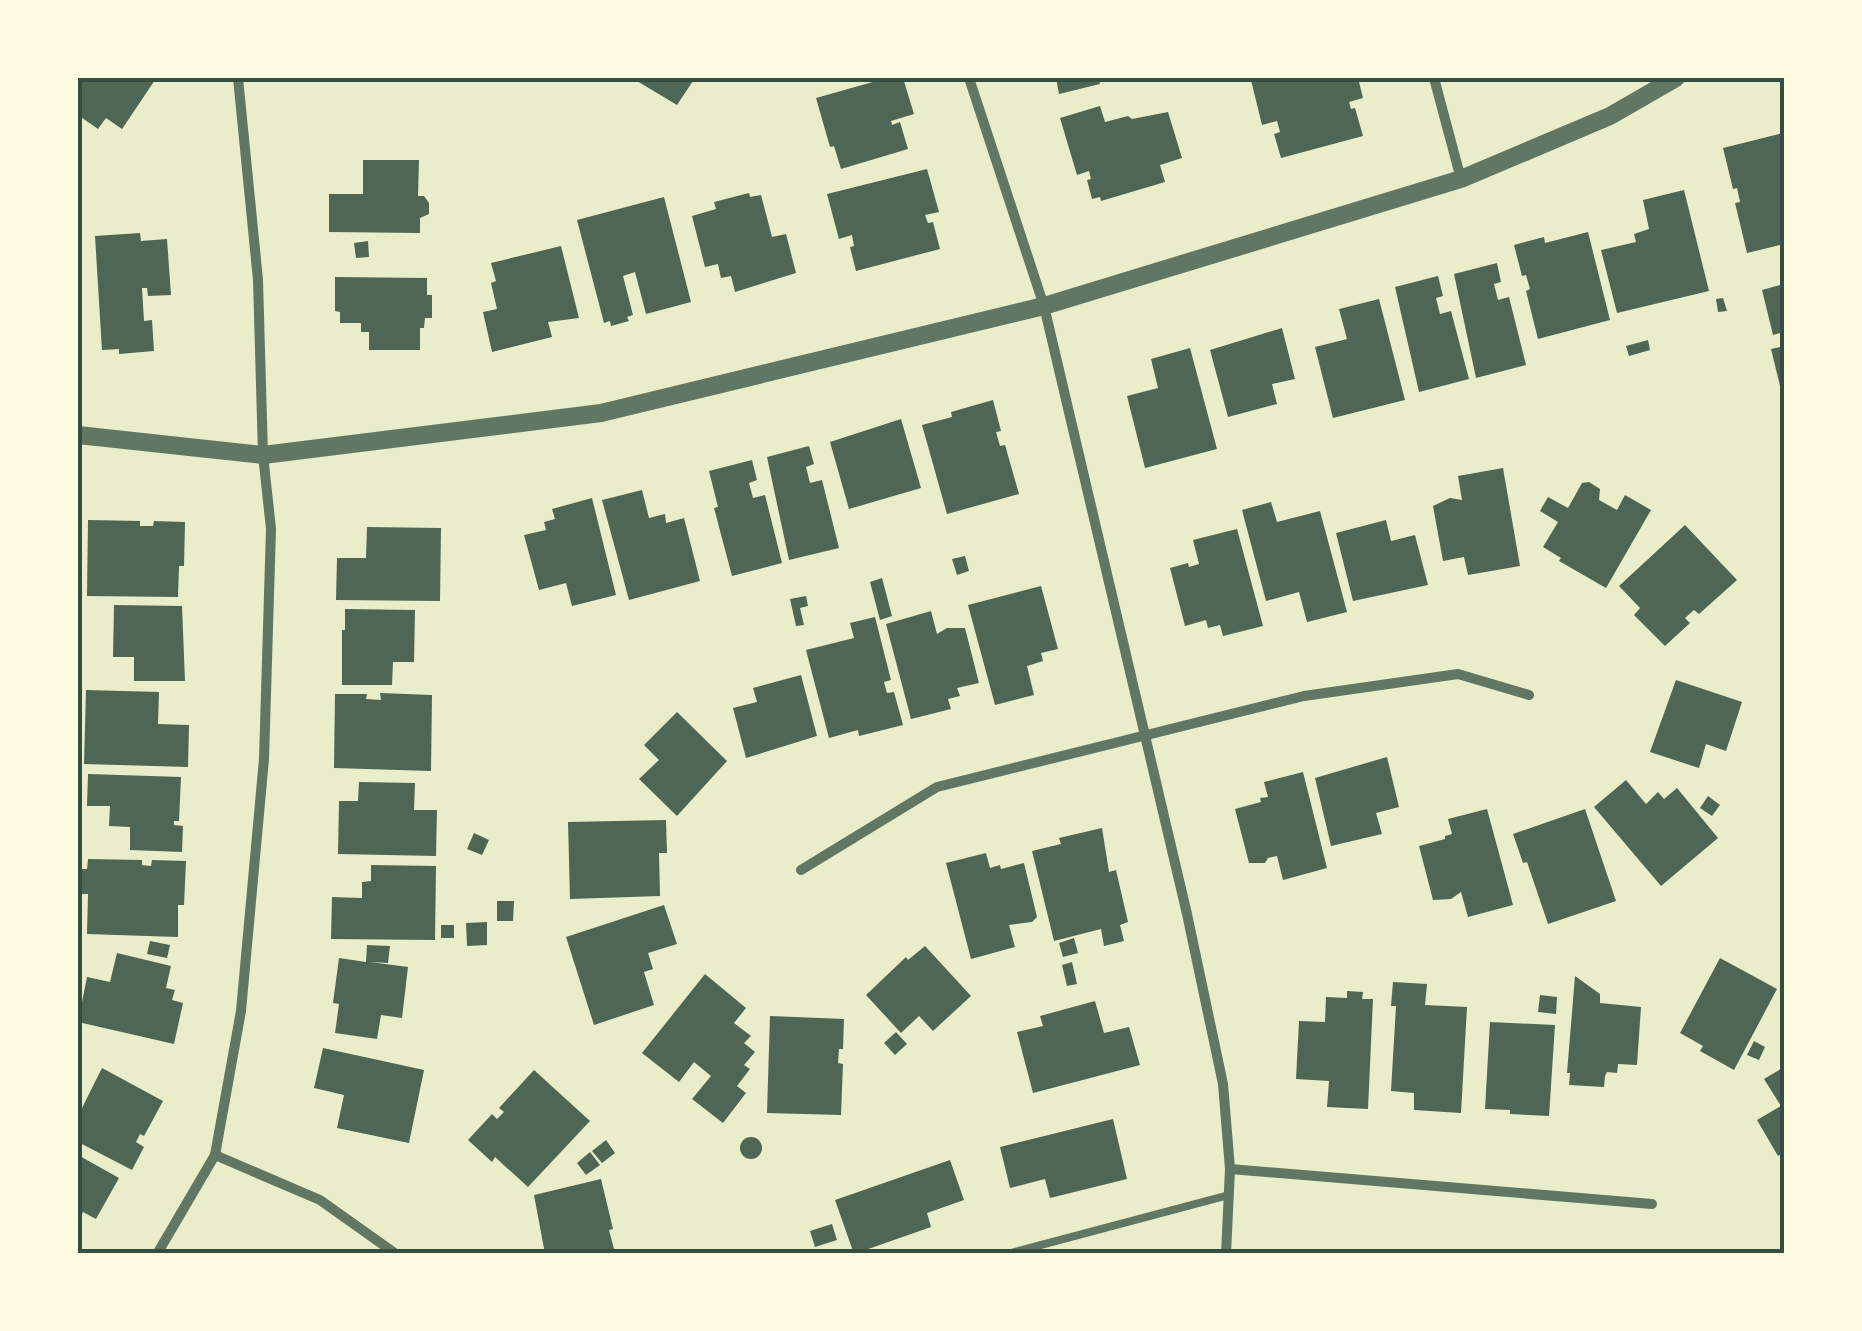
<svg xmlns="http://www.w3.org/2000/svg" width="1862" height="1331" viewBox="0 0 1862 1331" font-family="Rubik,sans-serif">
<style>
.building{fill:#4f6655}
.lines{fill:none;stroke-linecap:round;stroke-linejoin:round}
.service{stroke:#617663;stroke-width:8}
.minor{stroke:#617663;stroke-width:10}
.tertiary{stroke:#617663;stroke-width:18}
.neatline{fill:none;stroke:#344e41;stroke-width:4}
</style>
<rect width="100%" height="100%" fill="#e9edc9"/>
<g class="building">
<path d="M78,78H151L155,80L122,129L106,118L98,129L78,115Z"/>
<path d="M632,78H695L677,105Z"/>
<path d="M887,78H903L914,114L891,121L892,125L900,122L908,149L841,169L834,146L830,147L816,98Z"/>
<path d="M1056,78H1099L1100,84L1059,94Z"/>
<path d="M1261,78H1358L1363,98L1349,102L1351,109L1355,108L1363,136L1281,158L1274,134L1280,132L1277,121L1262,125L1251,80Z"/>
<path d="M1100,106L1105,122L1128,116L1132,119L1168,112L1182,158L1160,165L1165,182L1101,201L1100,197L1092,199L1087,180L1091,179L1089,171L1077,175L1060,118Z"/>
<path d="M1783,133L1784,244L1747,253L1735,203L1740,202L1737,188L1733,189L1723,148Z"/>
<path d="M363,160H419L418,196H424L429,203V214L420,218V233L329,232V194H363Z"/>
<path d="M927,169L939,212L925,215L928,223L933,222L940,249L856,271L850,247L854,246L852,235L839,239L827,194Z"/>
<path d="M1684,190L1709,291L1617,313L1601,250L1636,242L1634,234L1649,229L1643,200Z"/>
<path d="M749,193L750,197L761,195L772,237L786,234L796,273L735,292L731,276L721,278L718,264L705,267L692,216L716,209L714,202Z"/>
<path d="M664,197L691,302L646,314L635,272L623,276L633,315L627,317L629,321L611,326L610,321L604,323L577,220Z"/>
<path d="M1588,232L1610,320L1538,339L1526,291L1530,289L1526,275L1522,276L1514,245L1544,237L1545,243Z"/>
<path d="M140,233L141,241L167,239L171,295L148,296L147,288H142L144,321L152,320L154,351L119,354V349L102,350L95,236Z"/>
<path d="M368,241L369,257L356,258L354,243Z"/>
<path d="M561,246L579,318L548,322L552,337L492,352L483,312L497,309L491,283L496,281L491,263Z"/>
<path d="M1497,263L1501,282L1494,284L1498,300L1509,297L1526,365L1476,378L1454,274Z"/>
<path d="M1438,276L1443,296L1436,298L1440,314L1451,311L1469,379L1419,392L1395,287Z"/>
<path d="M335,277L427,278V295H432V318H425L424,328H420V350H369V332H361V323H340V312L335,311Z"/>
<path d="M1784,284V332L1773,335L1762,290Z"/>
<path d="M1723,298L1727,311L1718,312L1716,299Z"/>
<path d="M1379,299L1405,400L1333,418L1315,347L1347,339L1339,309Z"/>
<path d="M1282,328L1295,379L1272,384L1277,404L1228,417L1210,350Z"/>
<path d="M1648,340L1650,350L1629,356L1626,346Z"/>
<path d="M1784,346V398H1783L1771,349Z"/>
<path d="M1190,348L1217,449L1145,468L1127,396L1158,388L1151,359Z"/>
<path d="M993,400L1001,431L996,432L1000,446L1005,445L1019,494L947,514L922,425L952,417L951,412Z"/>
<path d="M901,419L921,488L849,509L830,442Z"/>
<path d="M809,446L814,464L806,467L810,483L822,480L839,548L789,560L767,457Z"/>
<path d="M752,460L757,480L749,483L753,498L765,495L782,563L732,576L714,508L718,507L709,471Z"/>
<path d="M1503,468L1520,566L1468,575L1464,557L1443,561L1433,506L1450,498L1462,500L1458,476Z"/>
<path d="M1589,482L1600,489L1599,500L1617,510L1625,495L1651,510L1606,588L1559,561L1561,558L1543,547L1558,522L1540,511L1548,497L1568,508L1582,483Z"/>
<path d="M642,490L649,518L665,514L666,523L684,518L700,581L629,600L602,500Z"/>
<path d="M592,498L616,595L572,606L566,583L539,590L524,535L546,530L544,522L555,519L552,509Z"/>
<path d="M1271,502L1277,522L1320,511L1347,612L1307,622L1299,592L1266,601L1242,510Z"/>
<path d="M88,520L140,521V526H153L154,521L185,522L184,566H179L178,597L87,596Z"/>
<path d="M1386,520L1391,541L1415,535L1428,585L1353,601L1336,533Z"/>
<path d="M1685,525L1737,580L1699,614L1694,610L1685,618L1690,623L1665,646L1634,615L1640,608L1619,586Z"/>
<path d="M367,527L441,528L440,601L336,600L337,558H366Z"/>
<path d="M1237,529L1263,626L1223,636L1220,625L1208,628L1206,620L1185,626L1170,568L1188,563L1189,567L1199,564L1193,540Z"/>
<path d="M965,556L969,571L957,575L952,559Z"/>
<path d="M882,578L892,616L880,620L870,582Z"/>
<path d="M1041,586L1058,649L1041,653L1043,661L1027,666L1034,695L995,705L968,605Z"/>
<path d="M806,596L808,606L800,608L804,625L796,626L790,599Z"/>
<path d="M114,605L182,606L185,681H134V657H113Z"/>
<path d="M345,609L415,610L414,662H393L392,685H342V630H345Z"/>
<path d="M931,611L937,634L947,628H965L979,683L957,688L960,696L948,699L951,709L911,719L886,624Z"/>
<path d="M875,617L891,680L884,682L887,693L894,692L903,725L859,736L858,730L829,738L806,650L854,638L850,623Z"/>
<path d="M801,675L817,736L746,758L733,708L757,702L753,688Z"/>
<path d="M1676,680L1742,702L1726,751L1706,744L1699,768L1650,752Z"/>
<path d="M86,690L159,692L158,724L189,725L188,767L84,764Z"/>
<path d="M380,693L432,695L431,771L334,768L335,694H367L366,699L381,700Z"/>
<path d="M677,712L727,761L677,816L639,779L659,760L644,745Z"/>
<path d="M1387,757L1399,807L1376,813L1382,834L1331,846L1315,778Z"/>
<path d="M1303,772L1327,868L1283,880L1277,856L1268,858L1265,863H1249L1235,809L1261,802L1260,798L1268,797L1264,782Z"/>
<path d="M88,774L181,777L179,821H174V825L183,826L182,852L130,850V827L109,826L110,806H87Z"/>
<path d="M1626,780L1646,804L1658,792L1664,799L1677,788L1718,838L1661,886L1594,807Z"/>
<path d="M359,782L415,783L414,810H437L436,856L338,854L339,801H358Z"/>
<path d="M1708,796L1720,805L1712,816L1700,808Z"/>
<path d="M1487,809L1513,905L1468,917L1461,892L1451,899L1433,900L1419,846L1445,839V836L1452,834L1448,819Z"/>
<path d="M1585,809L1616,901L1548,924L1527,862L1523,863L1513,834Z"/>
<path d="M666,820L667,853H659L660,896L570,899L568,822Z"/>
<path d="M1102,828L1109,872L1116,870L1128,922L1120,925L1124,941L1104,946L1101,929L1054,941L1032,851L1061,844L1059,838Z"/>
<path d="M474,833L489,840L482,855L467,849Z"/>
<path d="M986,853L990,868L1000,865L1001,869L1024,863L1037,917L1032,922L1009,925L1015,947L971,959L946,863Z"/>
<path d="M88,859L142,860V865L151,866L152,860L186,861L184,905H178V937L87,934L88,894H78V869H87Z"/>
<path d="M371,865L436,866L435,940L331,939L332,897L362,898V882L371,881Z"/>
<path d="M497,901H514L513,921H497Z"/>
<path d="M664,905L677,944L648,953L653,969L644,972L654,1005L594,1025L566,937Z"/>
<path d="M487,922V945L467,946L466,923Z"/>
<rect x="441" y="925" width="13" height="13"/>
<path d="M1074,938L1078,953L1063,957L1059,943Z"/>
<path d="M150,941L170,945L167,958L147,954Z"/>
<path d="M367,945L390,946L388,963L370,962L408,967L402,1018L381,1015L377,1039L335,1033L339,1004L333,1003L339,958L366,962Z"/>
<path d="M925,946L971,996L933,1031L919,1016L901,1033L866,995L906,957L908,960Z"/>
<path d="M117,953L171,966L166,988L175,990L172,1000L183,1003L174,1044L78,1022L87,977L110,982Z"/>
<path d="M1720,958L1777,989L1734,1070L1700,1051L1703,1046L1680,1033Z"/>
<path d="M1072,962L1077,984L1067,986L1062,965Z"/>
<path d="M705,974L746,1008L734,1023L751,1036L744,1043L755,1052L744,1065L750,1069L737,1086L746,1093L723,1123L692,1099L711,1076L694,1062L679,1082L642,1053Z"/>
<path d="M1575,976L1600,994V1003L1641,1007L1637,1065L1618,1064L1617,1073L1607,1072L1605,1076L1604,1087L1569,1085L1570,1073H1567Z"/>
<path d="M1393,982L1427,984L1425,1005L1467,1007L1461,1113L1414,1110V1093L1391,1091L1396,1006H1391Z"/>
<path d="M1347,991L1363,992L1362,999H1373L1368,1109L1327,1107L1329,1081L1296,1079L1299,1021L1325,1022L1326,997L1347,998Z"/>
<path d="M1540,995L1557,997L1556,1014L1538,1012Z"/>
<path d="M1095,1001L1104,1033L1129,1027L1140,1065L1033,1093L1017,1032L1043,1026L1040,1016Z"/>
<path d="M770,1016L844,1019L843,1049H839L838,1063L843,1064L841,1115L767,1113Z"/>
<path d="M1490,1022L1555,1025L1549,1116L1510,1114V1110L1485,1109Z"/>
<path d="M896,1032L907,1044L895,1055L884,1043Z"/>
<path d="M1754,1041L1765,1047L1759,1060L1747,1055Z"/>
<path d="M323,1048L424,1070L409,1143L337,1128L344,1095L314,1088Z"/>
<path d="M1784,1067V1152L1778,1156L1757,1120L1781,1106L1764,1079Z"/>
<path d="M102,1068L163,1101L144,1136L140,1134L136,1142L144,1147L132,1170L78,1142V1116Z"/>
<path d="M534,1070L590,1121L528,1187L495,1157L492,1162L468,1140L492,1114L497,1119L504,1112L499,1108Z"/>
<path d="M1113,1119L1127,1179L1050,1198L1045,1179L1010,1188L1000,1147Z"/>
<circle cx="751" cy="1148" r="11"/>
<path d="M606,1140L615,1153L602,1163L592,1151Z"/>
<path d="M590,1152L600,1165L586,1175L577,1163Z"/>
<path d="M78,1155L119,1178L96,1219L83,1212L78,1223Z"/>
<path d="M950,1160L964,1200L927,1213L931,1227L854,1254L835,1200Z"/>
<path d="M601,1179L613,1229L609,1230L614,1249L598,1254H545L534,1195Z"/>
<path d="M832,1224L837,1240L815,1247L810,1231Z"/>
</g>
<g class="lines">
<path class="service" d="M1007,1254L1229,1195"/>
<g class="minor">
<path d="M969,78L1044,306L1187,914L1223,1084L1230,1169L1226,1254"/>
<path d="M1434,78L1461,179"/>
<path d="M801,870L937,787L1304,696L1458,674L1529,695"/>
<path d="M215,1155L320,1200L396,1254"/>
<path d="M1230,1169L1652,1204"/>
<path d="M157,1254L215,1155L241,1011L264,759L271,529L263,455L258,280L238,78"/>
</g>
<path class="tertiary" d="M78,435L263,455L601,413L1044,306L1461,179L1610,116L1676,78"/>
</g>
<rect width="1862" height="1331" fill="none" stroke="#fefae0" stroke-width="160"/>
<rect x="80" y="80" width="1702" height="1171" class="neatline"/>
</svg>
